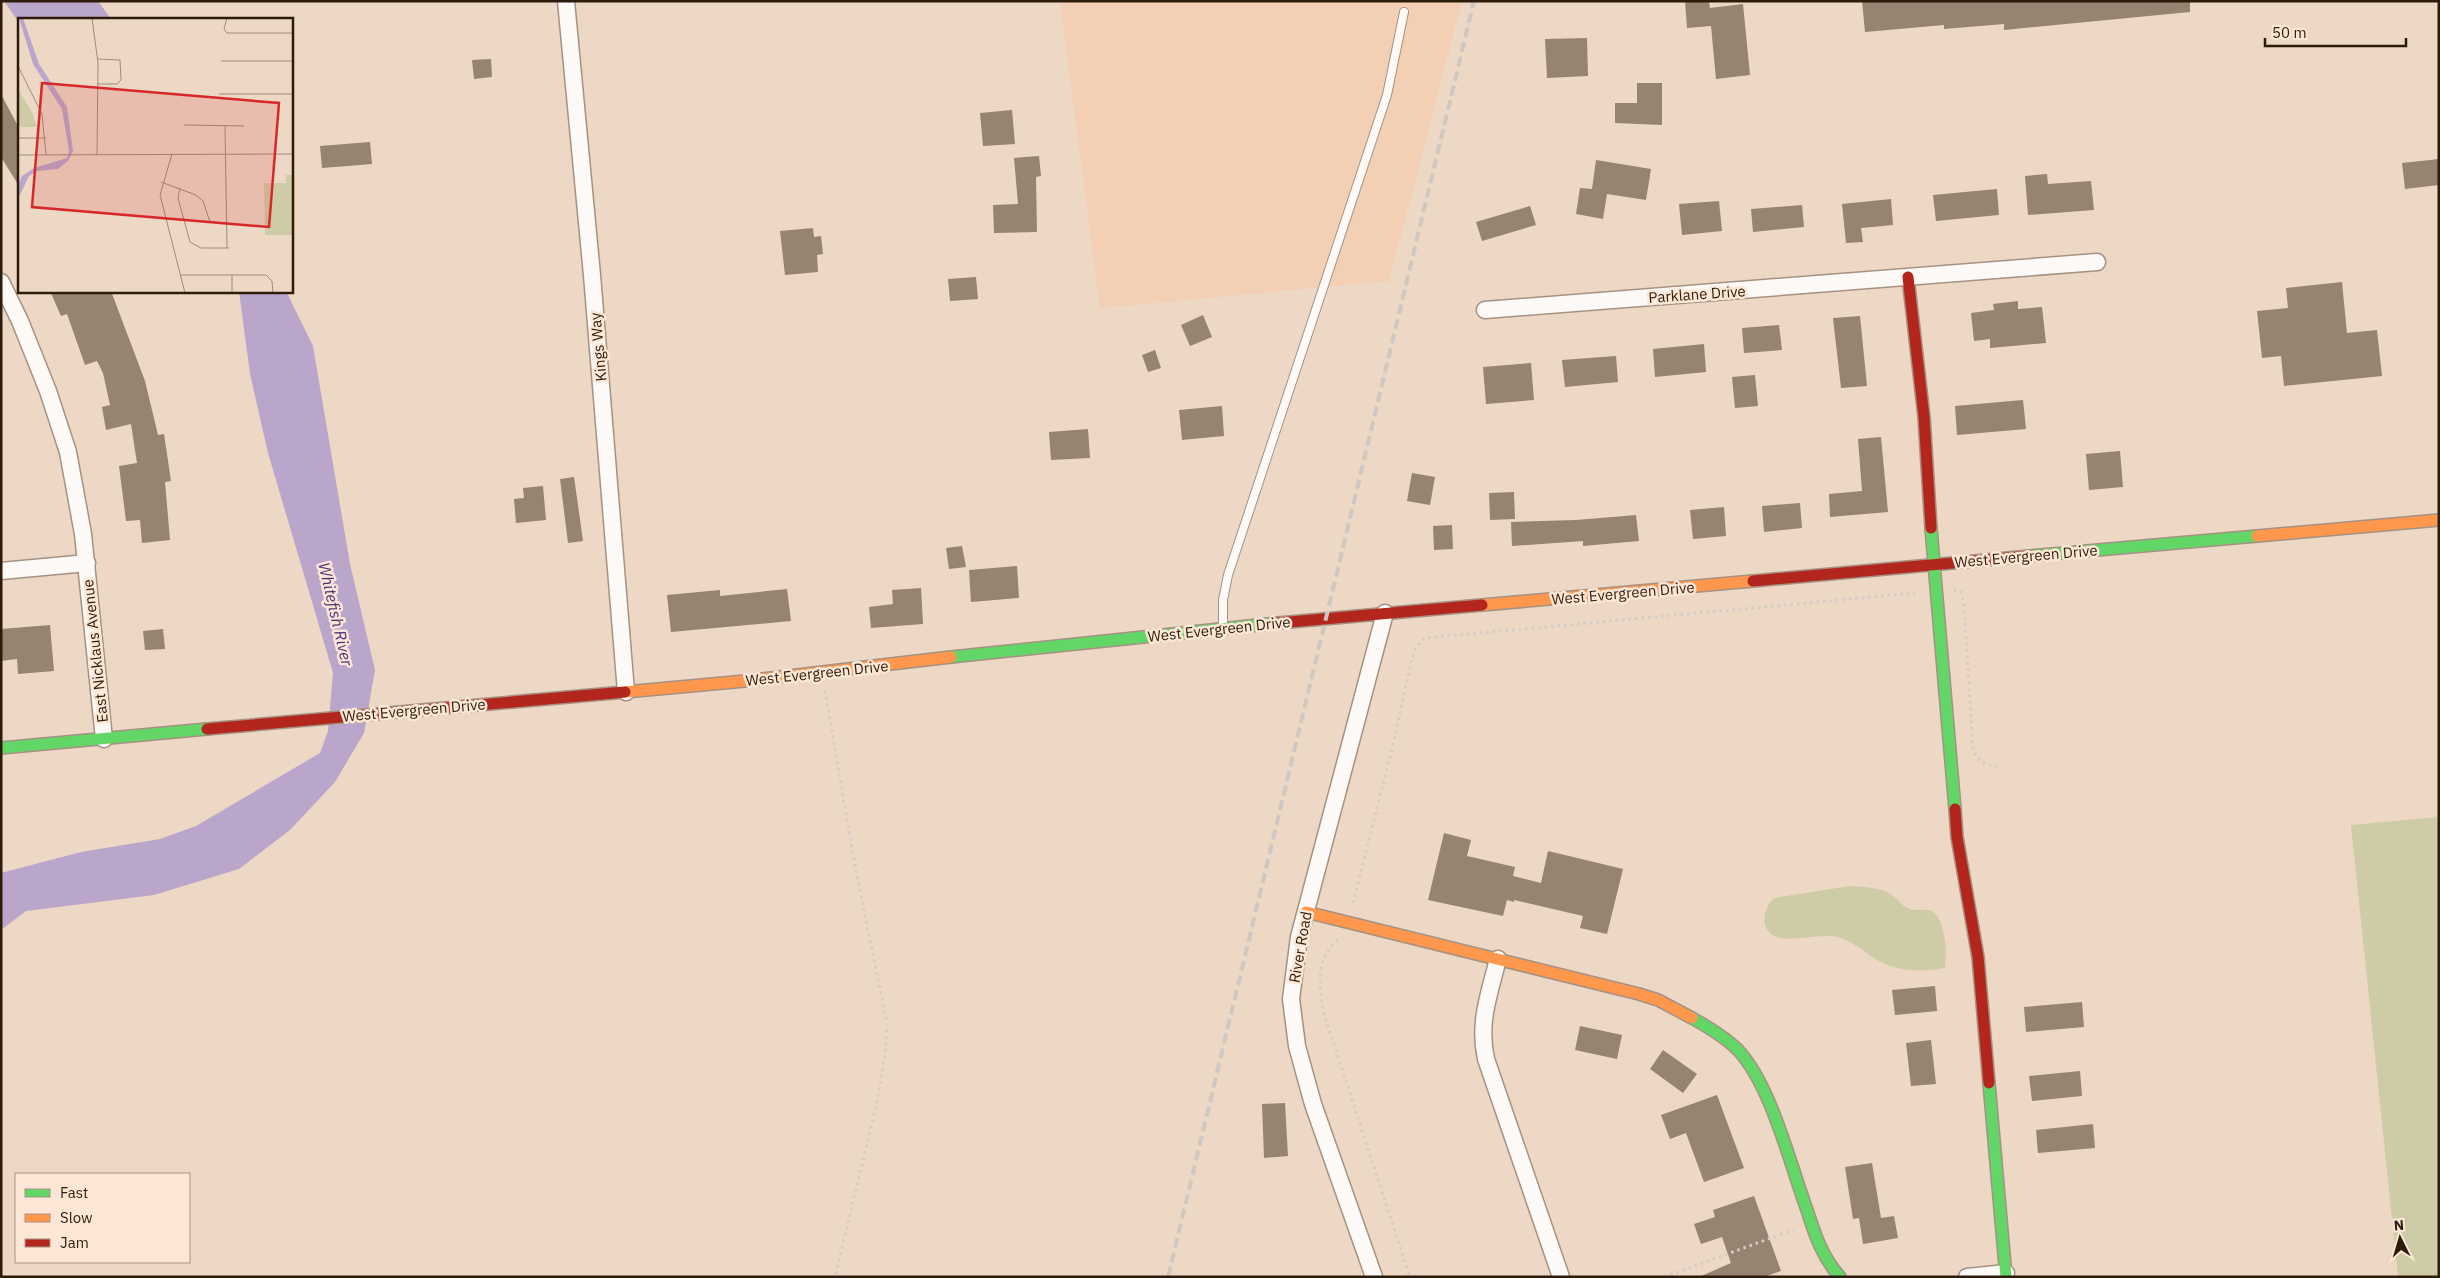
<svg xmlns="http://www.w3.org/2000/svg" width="2440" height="1278" viewBox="0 0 2440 1278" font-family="'IBM Plex Sans',sans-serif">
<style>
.built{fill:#f3cfb3}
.green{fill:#cecca7}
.water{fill:#bba6cb}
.building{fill:#968372}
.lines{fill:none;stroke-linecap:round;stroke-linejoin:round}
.lane-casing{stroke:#a59283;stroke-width:10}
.street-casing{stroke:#a59283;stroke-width:19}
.fast-casing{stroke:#a59283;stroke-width:14}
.slow-casing{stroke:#a59283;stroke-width:14}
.jam-casing{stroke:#a59283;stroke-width:14}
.path{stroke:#d4cdc7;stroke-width:3;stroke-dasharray:2.5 4;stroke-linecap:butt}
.lane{stroke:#fcf9f6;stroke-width:8}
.street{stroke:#fcf9f6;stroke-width:16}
.fast{stroke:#63d668;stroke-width:11}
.slow{stroke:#ff974d;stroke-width:11}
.jam{stroke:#b3261e;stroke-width:11}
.rail{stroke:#cec8c2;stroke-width:4;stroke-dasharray:10 5;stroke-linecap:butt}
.labels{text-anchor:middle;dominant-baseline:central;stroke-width:5;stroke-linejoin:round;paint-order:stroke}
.street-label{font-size:15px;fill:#2d1b0b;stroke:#fce7d6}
.water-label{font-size:16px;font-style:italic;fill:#4d2f77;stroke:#fce7d6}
.inset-road{fill:none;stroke:#a08c7b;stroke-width:1}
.view{fill:#d62828;fill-opacity:0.15;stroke:#d62828;stroke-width:2.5}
.inset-edge{fill:none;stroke:#2d1b0b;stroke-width:2.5}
</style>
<rect width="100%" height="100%" fill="#edd7c5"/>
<path class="built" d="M1060,1H1462L1389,281L1100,308Z"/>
<g class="green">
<path d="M2439,817V1277H2398L2351,825Z"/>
<path d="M1850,886C1863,887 1882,887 1892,895C1898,899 1903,907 1910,909C1918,912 1926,907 1933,912C1946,921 1947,954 1945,968C1922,972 1898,972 1877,960C1864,952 1853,941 1837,937C1821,933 1785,944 1772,935C1759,925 1765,907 1774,898Z"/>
</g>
<g class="water">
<path d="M4,1H98L111,19H19V23Z"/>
<path d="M239,291H286L313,346L350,564L375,670L364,733L335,782L290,830L239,869L154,895L26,911L1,930V873L81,852L160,839L196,826L320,753L328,731L333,673L268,453L250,374Z"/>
</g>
<g class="building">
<path d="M1685,1H1709L1710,8L1743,4L1750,75L1716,79L1711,26L1687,28Z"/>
<path d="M1862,1H2190V12L2004,30V24L1944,29V25L1865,32Z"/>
<path d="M1587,38L1588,76L1547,78L1545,39Z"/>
<path d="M491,59L492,77L474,79L472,60Z"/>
<path d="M1637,83H1662V125L1615,123V103H1637Z"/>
<path d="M1,94L19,128V186L1,157Z"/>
<path d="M1012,110L1015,144L983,146L980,113Z"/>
<path d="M370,142L372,164L322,168L320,146Z"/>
<path d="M1039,156L1041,176L1036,177L1037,232L994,233L993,205L1018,204L1014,158Z"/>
<path d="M2439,159V185L2405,189L2402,163Z"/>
<path d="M1596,160L1651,169L1646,200L1607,194L1603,219L1576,214L1580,188L1592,189Z"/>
<path d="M2047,174L2048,184L2091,181L2094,210L2028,215L2025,176Z"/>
<path d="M1997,189L1999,215L1936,221L1933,195Z"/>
<path d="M1891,199L1893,225L1861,228L1863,242L1846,243L1842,204Z"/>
<path d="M1719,201L1722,231L1682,235L1679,204Z"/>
<path d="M1802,205L1804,227L1753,232L1751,209Z"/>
<path d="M1530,206L1536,225L1482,241L1476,222Z"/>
<path d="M813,228L814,237L821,236L823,254L817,255L818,272L785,275L780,231Z"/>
<path d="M976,277L978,299L950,301L948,279Z"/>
<path d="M2342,282L2347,333L2377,330L2382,376L2284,386L2281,356L2262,358L2257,311L2288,308L2286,288Z"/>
<path d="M50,291H111L145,381L158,435L164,434L171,481L165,482L170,540L142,543L140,520L126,521L119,466L137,463L131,424L106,430L102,407L110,405L103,373L97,361L85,365L67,314L61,316Z"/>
<path d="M2018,301V309L2042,307L2046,343L1990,348V339L1974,341L1971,313L1994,310L1993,304Z"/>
<path d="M1203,315L1212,337L1190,346L1181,325Z"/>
<path d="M1860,316L1867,386L1841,388L1833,318Z"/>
<path d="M1779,325L1782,350L1744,353L1742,328Z"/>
<path d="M1704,344L1706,372L1655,377L1653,349Z"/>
<path d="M1155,350L1161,368L1148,372L1142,355Z"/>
<path d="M1616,356L1618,382L1565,387L1562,360Z"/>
<path d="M1531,363L1534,400L1486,404L1483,367Z"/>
<path d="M1755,375L1758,406L1735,408L1732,377Z"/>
<path d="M2023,400L2026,429L1957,435L1955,406Z"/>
<path d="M1222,406L1224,436L1182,440L1179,410Z"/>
<path d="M1088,429L1090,458L1051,460L1049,432Z"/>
<path d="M1881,437L1888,512L1830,517L1829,494L1862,491L1858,439Z"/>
<path d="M2120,451L2123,487L2089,490L2086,454Z"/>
<path d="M1412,473L1435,477L1430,505L1407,501Z"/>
<path d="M574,477L583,541L568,543L560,479Z"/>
<path d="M543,486L546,520L516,523L514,499L524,498L523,488Z"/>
<path d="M1514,492L1515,519L1490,520L1489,493Z"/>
<path d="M1800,503L1802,528L1764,532L1762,506Z"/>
<path d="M1724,507L1726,536L1693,539L1690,510Z"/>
<path d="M1636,515L1639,541L1583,546V541L1512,546L1511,522L1576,520Z"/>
<path d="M1452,525L1453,549L1434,550L1433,526Z"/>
<path d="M962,546L966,567L949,569L946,548Z"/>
<path d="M1017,566L1019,598L971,602L969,570Z"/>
<path d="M921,588L923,624L871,628L869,607L893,604L892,590Z"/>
<path d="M787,589L791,621L671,632L667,595L720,590V596Z"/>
<path d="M50,625L54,671L18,674L17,659L1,661V629Z"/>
<path d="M163,629L165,649L145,650L143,631Z"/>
<path d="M1444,833L1471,840L1467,856L1515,867L1513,876L1541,883L1548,851L1623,869L1607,934L1580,928L1583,916L1514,900V902L1507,900L1503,916L1428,900Z"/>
<path d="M1935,986L1937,1011L1895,1015L1892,990Z"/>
<path d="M2082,1002L2084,1027L2026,1032L2024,1007Z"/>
<path d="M1580,1026L1622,1035L1617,1059L1575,1050Z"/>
<path d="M1931,1040L1936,1084L1911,1086L1906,1043Z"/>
<path d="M1663,1050L1697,1074L1683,1093L1650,1069Z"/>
<path d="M2080,1071L2082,1096L2032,1101L2029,1076Z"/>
<path d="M1717,1095L1744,1168L1704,1182L1686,1133L1670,1139L1661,1115Z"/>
<path d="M1285,1103L1288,1156L1264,1158L1262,1104Z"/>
<path d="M2093,1124L2095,1148L2038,1153L2036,1130Z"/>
<path d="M1872,1163L1881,1218L1894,1216L1898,1238L1863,1244L1859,1218L1853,1219L1845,1167Z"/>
<path d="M1754,1196L1781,1271L1764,1277H1699L1731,1263L1722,1237L1701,1244L1694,1224L1715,1217L1713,1210Z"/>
</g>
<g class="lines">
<g class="lane-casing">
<path id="lane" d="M1223,627V600L1228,575L1387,95L1404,12"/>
</g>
<g class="street-casing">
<g id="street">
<path d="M566,1L592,275L626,692"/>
<path d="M1,282L20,321L48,391L68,452L83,534L104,739"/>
<path d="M1485,310L2097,262"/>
<path d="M1,571L87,563"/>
<path d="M1498,959C1489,995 1478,1023 1486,1059L1561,1277"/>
<path d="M1374,1277L1313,1104L1297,1046L1291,999L1299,937L1385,613"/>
<path d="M1967,1277L2006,1273"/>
</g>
</g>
<g class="fast-casing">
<g id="fast">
<path d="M1931,528L1955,809"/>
<path d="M2030,556L2257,536"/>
<path d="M951,657L1278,623"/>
<path d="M1,748L207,729"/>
<path d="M1692,1018C1708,1027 1725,1037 1738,1050C1771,1085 1790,1164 1807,1210C1815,1235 1822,1257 1840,1277"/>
<path d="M1989,1083L2006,1277"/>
</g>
</g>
<g class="slow-casing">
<g id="slow">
<path d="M2257,536L2439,520"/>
<path d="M1482,605L1753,581"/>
<path d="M625,692L745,681L951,657"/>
<path d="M1306,912L1639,994L1658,1000L1692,1018"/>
</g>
</g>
<g class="jam-casing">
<g id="jam">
<path d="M1908,277L1924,417L1931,528"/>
<path d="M1753,581L2030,556"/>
<path d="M1278,623L1482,605"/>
<path d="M207,729L625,692"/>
<path d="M1955,809L1957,837L1978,957L1989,1083"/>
</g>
</g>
<g class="path">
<path d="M1954,590L1961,592L1964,603L1973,750C1978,761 1985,765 1997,767"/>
<path d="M825,691L855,866L887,1023L885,1055L877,1102L835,1277"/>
<path d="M1353,903L1392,749L1411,662L1416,647L1425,638L1915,593"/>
<path d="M1338,940C1315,956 1319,989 1324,1014L1410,1277"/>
<path d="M1664,1277L1793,1230"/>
</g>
<use href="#lane" class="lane"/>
<use href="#street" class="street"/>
<use href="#fast" class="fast"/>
<use href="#slow" class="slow"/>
<use href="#jam" class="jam"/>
<path class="rail" d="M1168,1277L1474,1"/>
</g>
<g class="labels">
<g class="street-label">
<text transform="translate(1697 294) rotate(-4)">Parklane Drive</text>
<text transform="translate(598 347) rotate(-95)">Kings Way</text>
<text transform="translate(2026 556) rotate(-5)">West Evergreen Drive</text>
<text transform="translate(1623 593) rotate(-5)">West Evergreen Drive</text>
<text transform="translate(1219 629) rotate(-6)">West Evergreen Drive</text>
<text transform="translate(95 651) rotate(-96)">East Nicklaus Avenue</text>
<text transform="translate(817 673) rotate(-6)">West Evergreen Drive</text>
<text transform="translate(414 710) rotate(-5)">West Evergreen Drive</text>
<text transform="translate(1300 947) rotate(-80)">River Road</text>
</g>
<g class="water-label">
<text transform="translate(336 614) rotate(77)">Whitefish River</text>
</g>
</g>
<g transform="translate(18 18)">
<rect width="275" height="275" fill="#edd7c5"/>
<path d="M0,71L14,94L19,109H0ZM268,157H275V217H247L246,165H268Z" fill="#cecca7"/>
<path d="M1,0H5L21,46L49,89L55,133L50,143L40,151L19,153L11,158L0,181V167L4,158L16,150L49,140L51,133L44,91L15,46Z" fill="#bba6cb"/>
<path class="inset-road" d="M74,0L80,45L79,137M209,0L206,11L209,15H275M203,43H275M0,48L24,96L28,137M79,66H99L103,62L102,42L80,41M201,76H275M166,107L226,108M207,108L209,230M0,120H28M154,136L142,177L167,275M0,137L275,136M143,164L178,177L185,183L192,204L208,205M162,170L160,180L172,224L183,230H211M162,257H248L254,263L255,275M214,257V275"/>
<path class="view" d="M24,65L261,85L251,209L14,189Z"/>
<rect width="275" height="275" class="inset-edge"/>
</g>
<rect width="2440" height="1278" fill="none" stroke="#2d1b0b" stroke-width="5"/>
<rect x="15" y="1173" width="175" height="90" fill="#fce7d6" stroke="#a99585"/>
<rect x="25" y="1189" width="25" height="8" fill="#63d668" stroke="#a99585"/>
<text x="60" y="1198" font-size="15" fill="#2d1b0b">Fast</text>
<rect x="25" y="1214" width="25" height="8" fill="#ff974d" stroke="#a99585"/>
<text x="60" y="1223" font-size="15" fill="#2d1b0b">Slow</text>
<rect x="25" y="1239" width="25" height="8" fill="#b3261e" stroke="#a99585"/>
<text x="60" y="1248" font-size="15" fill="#2d1b0b">Jam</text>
<g transform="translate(2400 1238) rotate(355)" stroke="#fce7d6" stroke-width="4" paint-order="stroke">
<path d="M0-4L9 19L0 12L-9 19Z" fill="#2d1b0b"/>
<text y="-8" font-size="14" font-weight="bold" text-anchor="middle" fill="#2d1b0b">N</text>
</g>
<path d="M2265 38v8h141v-8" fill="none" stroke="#2d1b0b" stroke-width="2.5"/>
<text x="2272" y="38" font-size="15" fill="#2d1b0b" stroke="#fce7d6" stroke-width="4" paint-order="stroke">50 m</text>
</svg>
